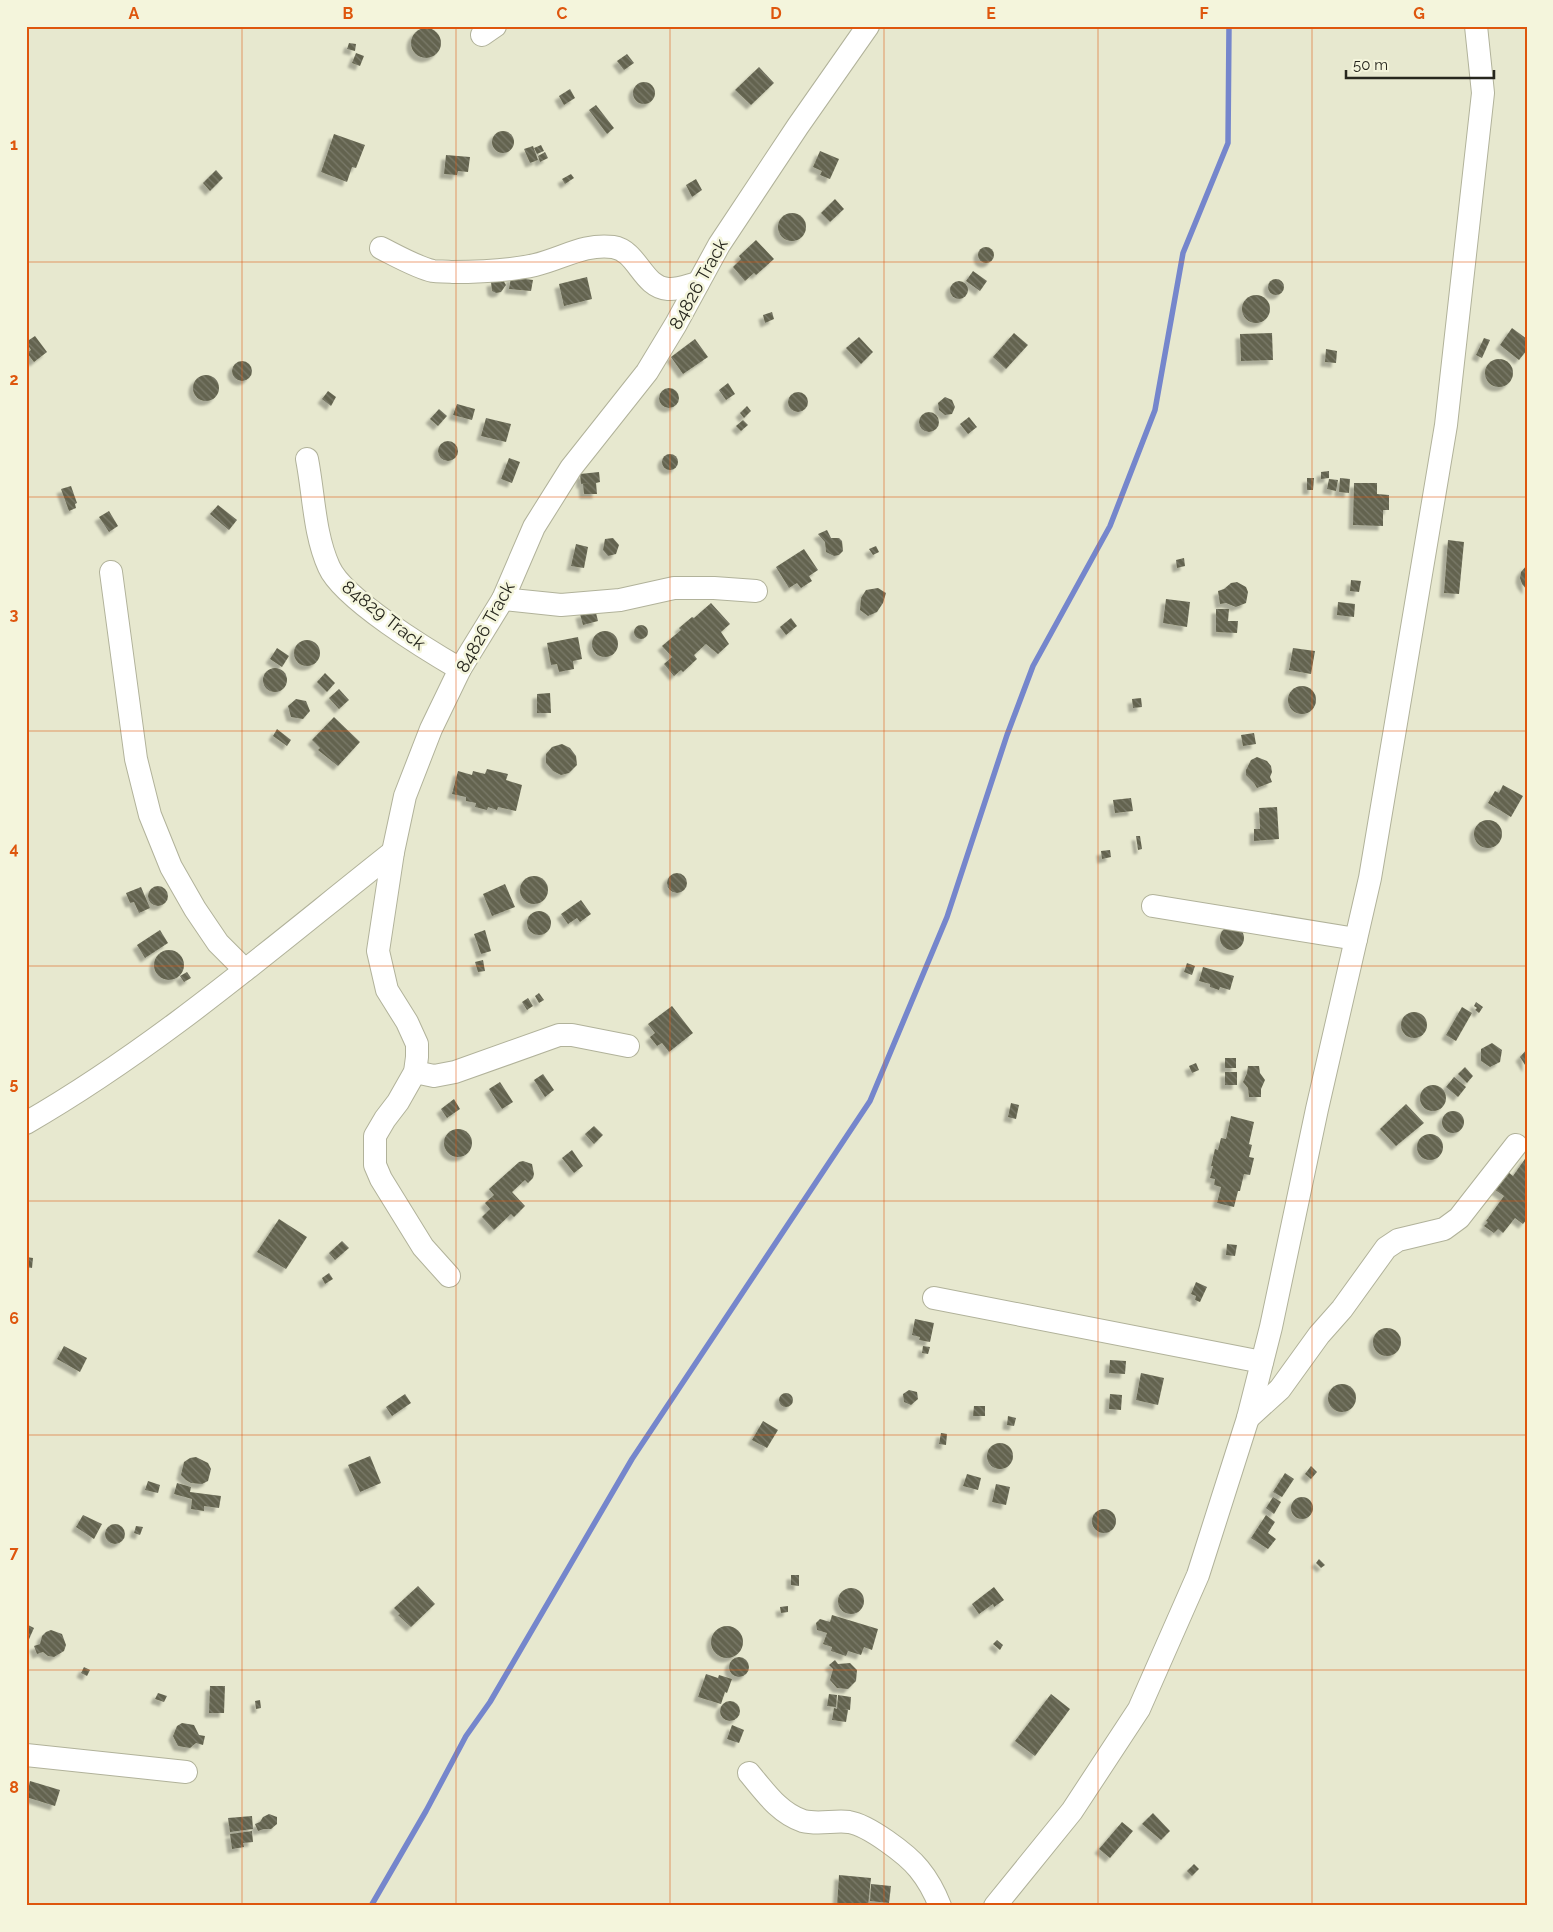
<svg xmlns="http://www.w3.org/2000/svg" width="1553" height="1932" viewBox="0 0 1553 1932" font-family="Raleway,sans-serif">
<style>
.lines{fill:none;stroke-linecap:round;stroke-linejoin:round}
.stream{stroke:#7586cc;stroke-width:5.5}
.building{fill:url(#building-back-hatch);filter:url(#shadow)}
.minor-casing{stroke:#b1b29a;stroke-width:24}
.minor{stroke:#fff;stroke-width:22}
.grid{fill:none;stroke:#de560d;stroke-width:1;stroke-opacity:0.55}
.labels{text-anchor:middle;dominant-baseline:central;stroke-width:5;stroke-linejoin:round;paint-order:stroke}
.street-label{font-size:18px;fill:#27271e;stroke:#f4f5dc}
.neatline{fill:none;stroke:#de560d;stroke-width:2}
.grid-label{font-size:16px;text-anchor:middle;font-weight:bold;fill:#de560d}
</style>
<defs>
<pattern id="building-back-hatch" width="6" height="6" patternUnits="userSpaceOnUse" patternTransform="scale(1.25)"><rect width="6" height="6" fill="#64644f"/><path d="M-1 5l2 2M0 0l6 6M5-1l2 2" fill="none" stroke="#7a7a6a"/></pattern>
<filter id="shadow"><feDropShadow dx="-4.5" dy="4.5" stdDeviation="1" flood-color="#0004"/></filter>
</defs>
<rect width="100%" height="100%" fill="#e7e8cf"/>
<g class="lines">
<path class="stream" d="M371,1906L426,1811L466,1736L490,1702L632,1459L870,1101L947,917L1007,735L1033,666L1110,526L1155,410L1183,253L1228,143L1229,26"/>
</g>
<g class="building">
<circle cx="426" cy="43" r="15"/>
<path d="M349,43L356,44L355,51L347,49Z"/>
<path d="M356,53L364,56L360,66L352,63Z"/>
<path d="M627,54L634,63L624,70L617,61Z"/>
<path d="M759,67L774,83L751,105L735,90Z"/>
<circle cx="644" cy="93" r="11"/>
<path d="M570,89L575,98L564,105L559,96Z"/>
<path d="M596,105L614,128L607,134L589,110Z"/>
<circle cx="503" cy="142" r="11"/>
<path d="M334,134L365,145L356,168L352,167L347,182L321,172Z"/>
<path d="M541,145L544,151L537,154L534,148Z"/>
<path d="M533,146L538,160L530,163L524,149Z"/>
<path d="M820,151L839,159L830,179L820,175L822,171L813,167Z"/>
<path d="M545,152L548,158L540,162L538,156Z"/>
<path d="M446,155L470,157L468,172L458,171L457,175L444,174Z"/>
<path d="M216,170L223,178L210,191L203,183Z"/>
<path d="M571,174L574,178L565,184L562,179Z"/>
<path d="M696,179L702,190L692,197L686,185Z"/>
<path d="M835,199L844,209L830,222L821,213Z"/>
<circle cx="792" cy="227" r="14"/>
<path d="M756,240L774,259L756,275L754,273L745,281L733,267L741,259L739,256Z"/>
<circle cx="986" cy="255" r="8"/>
<path d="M973,271L987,281L980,291L966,281Z"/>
<path d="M511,277L533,280L531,291L509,289Z"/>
<path d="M587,277L592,299L564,306L559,284Z"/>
<circle cx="1276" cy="287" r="8"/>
<path d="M503,280L506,285L501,292L496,293L492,291L491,282Z"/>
<circle cx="959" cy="290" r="9"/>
<circle cx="1256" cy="309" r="14"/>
<path d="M772,312L774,319L765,323L763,315Z"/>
<path d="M1512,328L1527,339V350L1519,360L1500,345Z"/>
<path d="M1014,333L1028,345L1006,369L993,357Z"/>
<path d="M1272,333L1273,360L1241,361L1240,334Z"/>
<path d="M35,336L47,352L34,362L27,353L31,350L26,342Z"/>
<path d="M859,337L873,352L861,364L846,348Z"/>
<path d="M1484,338L1490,340L1482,358L1476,355Z"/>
<path d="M695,339L708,357L683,374L671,357Z"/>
<path d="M1326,349L1337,351L1336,363L1325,362Z"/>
<circle cx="1499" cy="373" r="14"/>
<circle cx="242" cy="371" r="10"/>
<circle cx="206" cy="388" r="13"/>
<path d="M728,383L735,394L726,400L719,390Z"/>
<circle cx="669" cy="398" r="10"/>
<path d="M328,391L336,397L331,406L322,399Z"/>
<circle cx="798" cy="402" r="10"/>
<path d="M945,397L952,400L955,407L952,414L945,415L939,410L938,403Z"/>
<path d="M457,404L475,409L472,420L453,415Z"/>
<path d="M747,406L751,411L744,418L740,413Z"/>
<path d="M439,409L447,416L438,426L430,419Z"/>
<circle cx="929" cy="422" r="10"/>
<path d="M969,417L977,427L968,434L960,424Z"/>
<path d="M486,418L511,424L506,442L481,436Z"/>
<path d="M743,420L748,425L741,431L736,426Z"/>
<circle cx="448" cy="451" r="10"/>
<circle cx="670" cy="462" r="8"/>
<path d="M509,458L520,462L512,483L501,479Z"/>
<path d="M1329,471V478L1321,479V472Z"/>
<path d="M599,472L600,482L596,483L597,494H584L583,484L590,483L581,484L580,474Z"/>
<path d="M1307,478H1314L1313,490H1307Z"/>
<path d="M1340,478L1350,479L1349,493L1339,492Z"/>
<path d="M1329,479L1338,480L1336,491L1327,489Z"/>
<path d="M1354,483H1377V494L1389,495V510H1383V526L1353,525Z"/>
<path d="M71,486L77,503L75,504L76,508L69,511L61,489Z"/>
<path d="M218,505L237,520L229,530L210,514Z"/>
<path d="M109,511L118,526L109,532L99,517Z"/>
<path d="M827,530L831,538H839L842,541L843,551L839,555L834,556L826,552L825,542L818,534Z"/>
<path d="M613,538L619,545L616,554L608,556L603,550L605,539Z"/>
<path d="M1448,540L1464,542L1459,594L1444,593Z"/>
<path d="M576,544L588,547L584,568L571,566Z"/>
<path d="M876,546L879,552L873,555L869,549Z"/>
<path d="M804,549L818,570L809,576L812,581L801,588L797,583L789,588L776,567Z"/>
<path d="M1184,558L1185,566L1177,568L1176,560Z"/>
<path d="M1527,565V590L1522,584L1520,578L1521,572Z"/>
<path d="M1351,580L1361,581L1359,592L1350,591Z"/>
<path d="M1237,582L1246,587L1248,592L1246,603L1236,607L1226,603L1220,604L1218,591L1224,589L1231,583Z"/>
<path d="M878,588L886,593L883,603L877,612L868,616L860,610L861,598L866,590Z"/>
<path d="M1166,599L1190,602L1187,627L1163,623Z"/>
<path d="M1338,602L1355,604L1354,617L1337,615Z"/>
<path d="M711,603L730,624L721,632L729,644L718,654L706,644L694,655L697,659L683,672L681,670L674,676L664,664L672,657L662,646L681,630L679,628L692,617L694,618Z"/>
<path d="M595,609L598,621L583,625L580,614Z"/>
<path d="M1216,609H1229L1228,621H1238L1237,633L1216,632Z"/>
<path d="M791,618L797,626L786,635L780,627Z"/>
<circle cx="641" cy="632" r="7"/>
<circle cx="605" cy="644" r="13"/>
<path d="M578,637L582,659L573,661L574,669L559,672L557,664L551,665L547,643Z"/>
<circle cx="307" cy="653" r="13"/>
<path d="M277,648L289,656L282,667L270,659Z"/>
<path d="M1293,648L1315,651L1311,674L1289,670Z"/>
<circle cx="275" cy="680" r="12"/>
<path d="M325,673L335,683L327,692L317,682Z"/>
<circle cx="1302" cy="700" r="14"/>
<path d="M339,689L349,700L339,709L329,698Z"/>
<path d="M550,693L551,713H537V694Z"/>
<path d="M1141,698L1142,707L1133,708L1132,699Z"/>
<path d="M296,699L306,701L310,711L303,719L291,717L288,706Z"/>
<path d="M334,717L360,742L338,766L318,750L320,748L312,740Z"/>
<path d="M277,729L291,740L287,746L273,736Z"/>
<path d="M1254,733L1256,744L1243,746L1241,735Z"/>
<path d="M562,744L570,748L576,756L577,765L569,773L561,775L553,771L546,763V754L552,747Z"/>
<path d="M1257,757L1267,761L1271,766L1272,772L1270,777L1272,782L1257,788L1254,783L1246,775V770L1251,760Z"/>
<path d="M487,769L508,774L506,780L522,785L516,811L498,807L497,810L488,807L487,810L475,807L476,803L466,801V797L452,794L458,771L472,775L473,771L485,774Z"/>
<path d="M1503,785L1523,796L1511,817L1488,803L1495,791L1499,793Z"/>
<path d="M1131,798L1133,811L1115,813L1113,800Z"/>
<path d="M1277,807L1279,839L1254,841V829H1260L1259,808Z"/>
<circle cx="1488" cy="834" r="14"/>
<path d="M1136,836H1140L1142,849L1138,850Z"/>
<path d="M1110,850L1111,857L1102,859L1101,851Z"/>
<circle cx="677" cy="883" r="10"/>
<circle cx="534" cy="890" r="14"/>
<path d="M505,884L515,907L492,916L483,894Z"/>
<circle cx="158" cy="896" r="10"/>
<path d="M141,887L150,908L139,913L134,902L130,903L126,893Z"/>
<path d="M581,900L591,914L580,922L577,918L568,924L561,914Z"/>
<circle cx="539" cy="923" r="12"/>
<circle cx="1232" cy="938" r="12"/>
<path d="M160,930L168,943L145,958L137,945Z"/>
<path d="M485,930L491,951L481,954L474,934Z"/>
<circle cx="169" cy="965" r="15"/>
<path d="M483,960L485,971L478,972L475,962Z"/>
<path d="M1187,963L1195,966L1192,975L1184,972Z"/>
<path d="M1203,967L1234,976L1230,990L1220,987L1219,990L1210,987V984L1199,981Z"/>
<path d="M187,972L191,978L184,982L180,976Z"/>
<path d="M539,993L544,1000L539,1003L535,996Z"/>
<path d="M528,998L533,1006L527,1010L522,1002Z"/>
<path d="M1476,1002L1483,1007L1479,1013L1475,1010L1477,1008L1474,1006Z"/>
<path d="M672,1006L693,1033L669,1052L662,1043L657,1046L650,1037L655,1033L648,1024Z"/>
<path d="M1462,1007L1472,1013L1456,1041L1446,1035Z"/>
<circle cx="1414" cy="1025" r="13"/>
<path d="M1492,1043L1502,1050L1500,1062L1490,1067L1481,1061V1049Z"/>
<path d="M1527,1049V1068L1520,1057Z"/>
<rect x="1225" y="1058" width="11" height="10"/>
<path d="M1196,1063L1199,1070L1192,1073L1189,1066Z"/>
<path d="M1248,1066H1259L1260,1073L1265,1080L1261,1089V1097H1249L1248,1088L1243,1082L1247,1073Z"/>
<path d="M1465,1067L1473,1076L1467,1083L1458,1074Z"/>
<rect x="1225" y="1072" width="12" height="13"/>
<path d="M543,1074L554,1090L545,1097L534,1080Z"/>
<path d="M1454,1077L1466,1087L1458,1097L1446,1087Z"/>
<path d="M500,1082L513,1102L502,1109L489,1089Z"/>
<circle cx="1433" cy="1098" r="13"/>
<path d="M454,1099L460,1109L447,1118L441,1109Z"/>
<path d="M1011,1103L1019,1105L1016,1119L1008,1117Z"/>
<path d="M1406,1104L1424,1123L1396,1146L1380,1129Z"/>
<circle cx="1453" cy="1122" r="11"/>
<path d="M1231,1116L1254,1122L1249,1144L1252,1145L1249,1157L1254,1158L1250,1175L1244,1174L1240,1191H1238L1234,1207L1217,1203L1221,1187L1214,1185L1215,1179L1210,1178L1213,1166H1211L1215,1149L1218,1150L1221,1138L1226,1139Z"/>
<path d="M594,1126L603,1135L594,1144L585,1134Z"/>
<circle cx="458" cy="1143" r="14"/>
<circle cx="1430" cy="1147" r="13"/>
<path d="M572,1150L583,1166L574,1173L562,1158Z"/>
<path d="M1527,1156V1219L1523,1224L1515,1218L1503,1233L1498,1229L1494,1233L1484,1226L1488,1222L1486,1221L1504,1196L1494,1189L1507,1171L1513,1176Z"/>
<path d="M523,1161L532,1164L534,1174L533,1178L528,1183L525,1180L512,1192L525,1206L514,1217L511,1214L494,1230L482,1217L490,1209L485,1203L494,1195L489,1189L519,1162Z"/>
<path d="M279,1219L307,1237L286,1269L257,1252Z"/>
<path d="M342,1241L349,1248L335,1260L329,1253Z"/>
<path d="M1227,1244L1237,1245L1235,1256L1226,1255Z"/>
<path d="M26,1257L33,1258L32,1268L26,1267Z"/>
<path d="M329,1273L333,1279L325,1284L322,1278Z"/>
<path d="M1196,1282L1207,1287L1200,1302L1195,1300L1196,1296L1191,1294Z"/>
<path d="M915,1319L934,1323L930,1342L919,1340L920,1337L912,1335Z"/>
<circle cx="1387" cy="1342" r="14"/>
<path d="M64,1346L87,1358L80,1372L57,1359Z"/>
<path d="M923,1346L930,1347L928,1354L922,1353Z"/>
<path d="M1110,1360L1126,1361L1125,1374L1109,1373Z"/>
<path d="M1141,1373L1164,1378L1158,1405L1136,1400Z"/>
<circle cx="1342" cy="1398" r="14"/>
<path d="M909,1390L917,1392L918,1399L911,1405L904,1402L903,1394Z"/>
<circle cx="786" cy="1400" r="7"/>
<path d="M405,1394L411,1403L392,1416L386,1407Z"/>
<path d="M1110,1394L1122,1395L1121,1410L1109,1409Z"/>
<path d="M974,1406H985V1416H973Z"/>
<path d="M1008,1416L1016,1418L1014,1426L1007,1425Z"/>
<path d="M763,1421L778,1430L767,1448L752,1440Z"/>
<path d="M941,1433L947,1434L946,1445L939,1444Z"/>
<circle cx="1000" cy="1456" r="13"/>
<path d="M370,1456L381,1483L360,1492L348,1465Z"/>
<path d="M196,1457L208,1463L211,1469L208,1481L202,1484L191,1483L186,1480L181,1475L184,1462L190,1458Z"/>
<path d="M1311,1466L1317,1472L1311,1479L1305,1474Z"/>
<path d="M1285,1473L1294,1479L1282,1497L1273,1492Z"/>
<path d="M967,1474L981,1478L978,1490L963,1486Z"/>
<path d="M148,1481L160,1485L158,1493L145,1490Z"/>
<path d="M177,1483L191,1487L190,1492L221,1496L219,1508L204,1506V1511L191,1509L192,1499L174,1494Z"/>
<path d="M996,1484L1010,1487L1006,1505L992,1502Z"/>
<path d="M1273,1497L1281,1502L1274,1514L1266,1508Z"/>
<circle cx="1302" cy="1508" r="11"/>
<circle cx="1104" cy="1521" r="12"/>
<path d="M83,1515L102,1524L94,1539L76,1527Z"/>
<path d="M1266,1515L1275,1522L1268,1533L1276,1539L1268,1549L1251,1538Z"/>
<circle cx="115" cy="1534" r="10"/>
<path d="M136,1526L143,1527L140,1535L134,1533Z"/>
<path d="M1319,1559L1325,1565L1321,1568L1316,1563Z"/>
<path d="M791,1575H799V1586L791,1585Z"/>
<path d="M418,1586L435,1604L411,1627L398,1615L400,1614L394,1608Z"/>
<path d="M994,1587L1004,1600L994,1607L993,1604L979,1614L972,1604Z"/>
<circle cx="851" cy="1601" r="13"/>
<path d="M788,1606V1612L781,1613L780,1607Z"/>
<path d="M832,1615L878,1629L872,1650L864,1647L861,1655L848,1651L846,1656L831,1651L832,1647L823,1644L827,1633L817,1630L816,1623L820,1619L830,1622Z"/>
<path d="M26,1624L34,1628L26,1646Z"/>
<circle cx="727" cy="1642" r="16"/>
<path d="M51,1630L62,1634L66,1645L64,1651L54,1657L48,1656L43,1652L37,1654L34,1646L40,1644L42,1636L46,1632Z"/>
<path d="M997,1640L1003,1645L1000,1650L993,1644Z"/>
<circle cx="739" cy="1667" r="10"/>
<path d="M835,1660L838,1664L850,1663L857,1670L856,1681L848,1689L837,1688L830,1680L833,1669L829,1665Z"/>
<path d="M84,1667L90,1670L87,1676L81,1673Z"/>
<path d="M706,1674L718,1678L719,1675L732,1679L727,1693L725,1692L721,1704L698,1697Z"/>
<path d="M210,1686H225L224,1713H209Z"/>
<path d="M158,1693L167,1696L164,1702L155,1699Z"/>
<path d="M829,1694L837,1695L836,1707L827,1706Z"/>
<path d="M1051,1694L1070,1709L1035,1756L1015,1741Z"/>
<path d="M838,1695L851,1697L850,1710L842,1709L848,1710L846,1722L832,1720L834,1708L837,1709Z"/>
<path d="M260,1700L261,1708L256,1709L255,1701Z"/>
<circle cx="730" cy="1711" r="10"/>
<path d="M182,1723L194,1725L199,1735L205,1736L203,1745L196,1743L190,1748L178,1746L173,1736L177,1726Z"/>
<path d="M732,1725L744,1730L739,1743L727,1739Z"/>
<path d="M30,1781L60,1790L55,1806L26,1797Z"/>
<path d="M1153,1813L1170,1831L1161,1840L1142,1824Z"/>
<path d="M269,1814L277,1817V1824L271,1829H264L258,1831L255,1824L260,1822L263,1817Z"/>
<path d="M252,1816L253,1829L230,1832L228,1818Z"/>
<path d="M1122,1822L1133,1831L1110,1858L1099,1849Z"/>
<path d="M252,1831L253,1842L243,1843L244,1847L232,1849L230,1834Z"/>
<path d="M1194,1864L1199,1869L1192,1876L1187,1871Z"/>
<path d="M839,1875L871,1878L868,1906H837Z"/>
<path d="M871,1884L891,1886L889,1903L870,1901Z"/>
</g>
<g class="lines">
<g class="minor-casing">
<g id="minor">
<path d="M482,35L495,26"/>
<path d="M381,248C395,255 418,268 433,271C439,272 446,271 452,272C480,272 508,271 535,265C561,259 585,243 613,247C638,251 642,287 668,289C678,290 689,285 698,283"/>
<path d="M307,459C314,495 314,534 329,567C343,599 429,651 460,669"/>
<path d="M111,572L136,759L150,815L171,867L195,909L218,943L245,970"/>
<path d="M503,599L561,605L620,600L674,588H714L756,591"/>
<path d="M1153,906L1356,939"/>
<path d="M415,1072L434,1076L455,1072L559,1035H572L628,1046"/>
<path d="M26,1123C158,1047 274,946 393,852"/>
<path d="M449,1276L423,1247L381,1179L375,1165V1136L385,1119L398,1102L415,1072L417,1057V1044L407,1022L387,990L378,951L393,852L405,796L431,729L460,669L503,599L534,527L571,468L647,372L676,324L719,245L798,126L868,26"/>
<path d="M934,1298L1262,1362"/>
<path d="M1248,1418L1280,1389L1319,1335L1342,1309L1386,1248L1398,1240L1444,1229L1459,1218L1516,1145"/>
<path d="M26,1755L186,1772"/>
<path d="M749,1773C765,1792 779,1813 803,1821C819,1825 834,1820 849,1822C868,1825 907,1854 919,1869C928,1880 935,1893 940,1906"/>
<path d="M995,1906L1072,1811L1139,1709L1198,1575L1248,1418L1271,1327L1317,1109L1370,878L1446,425L1483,93L1476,26"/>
</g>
</g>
<use href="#minor" class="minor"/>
</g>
<path class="grid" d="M242,26V1906M456,26V1906M670,26V1906M884,26V1906M1098,26V1906M1312,26V1906M26,262H1527M26,497H1527M26,731H1527M26,966H1527M26,1201H1527M26,1435H1527M26,1670H1527"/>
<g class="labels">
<g class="street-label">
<text transform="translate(698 284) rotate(-61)">84826 Track</text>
<text transform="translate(384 615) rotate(38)">84829 Track</text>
<text transform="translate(485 627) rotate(-61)">84826 Track</text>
</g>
</g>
<rect width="1553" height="1932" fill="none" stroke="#f4f5dc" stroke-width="55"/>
<path d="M1346 70v8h148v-8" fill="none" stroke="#27271e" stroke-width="2.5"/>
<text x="1353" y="70" font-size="15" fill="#27271e" stroke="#f4f5dc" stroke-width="4" paint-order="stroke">50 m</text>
<rect x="28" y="28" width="1498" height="1876" class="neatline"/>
<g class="grid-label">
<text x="134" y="19">A</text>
<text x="348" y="19">B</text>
<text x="562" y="19">C</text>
<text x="776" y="19">D</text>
<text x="991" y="19">E</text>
<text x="1204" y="19">F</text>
<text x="1419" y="19">G</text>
<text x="14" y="150">1</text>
<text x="14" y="385">2</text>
<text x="14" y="620">3</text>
<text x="14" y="854">4</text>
<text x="14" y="1089">5</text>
<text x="14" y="1324">6</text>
<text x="14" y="1558">7</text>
<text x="14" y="1793">8</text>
</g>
</svg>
